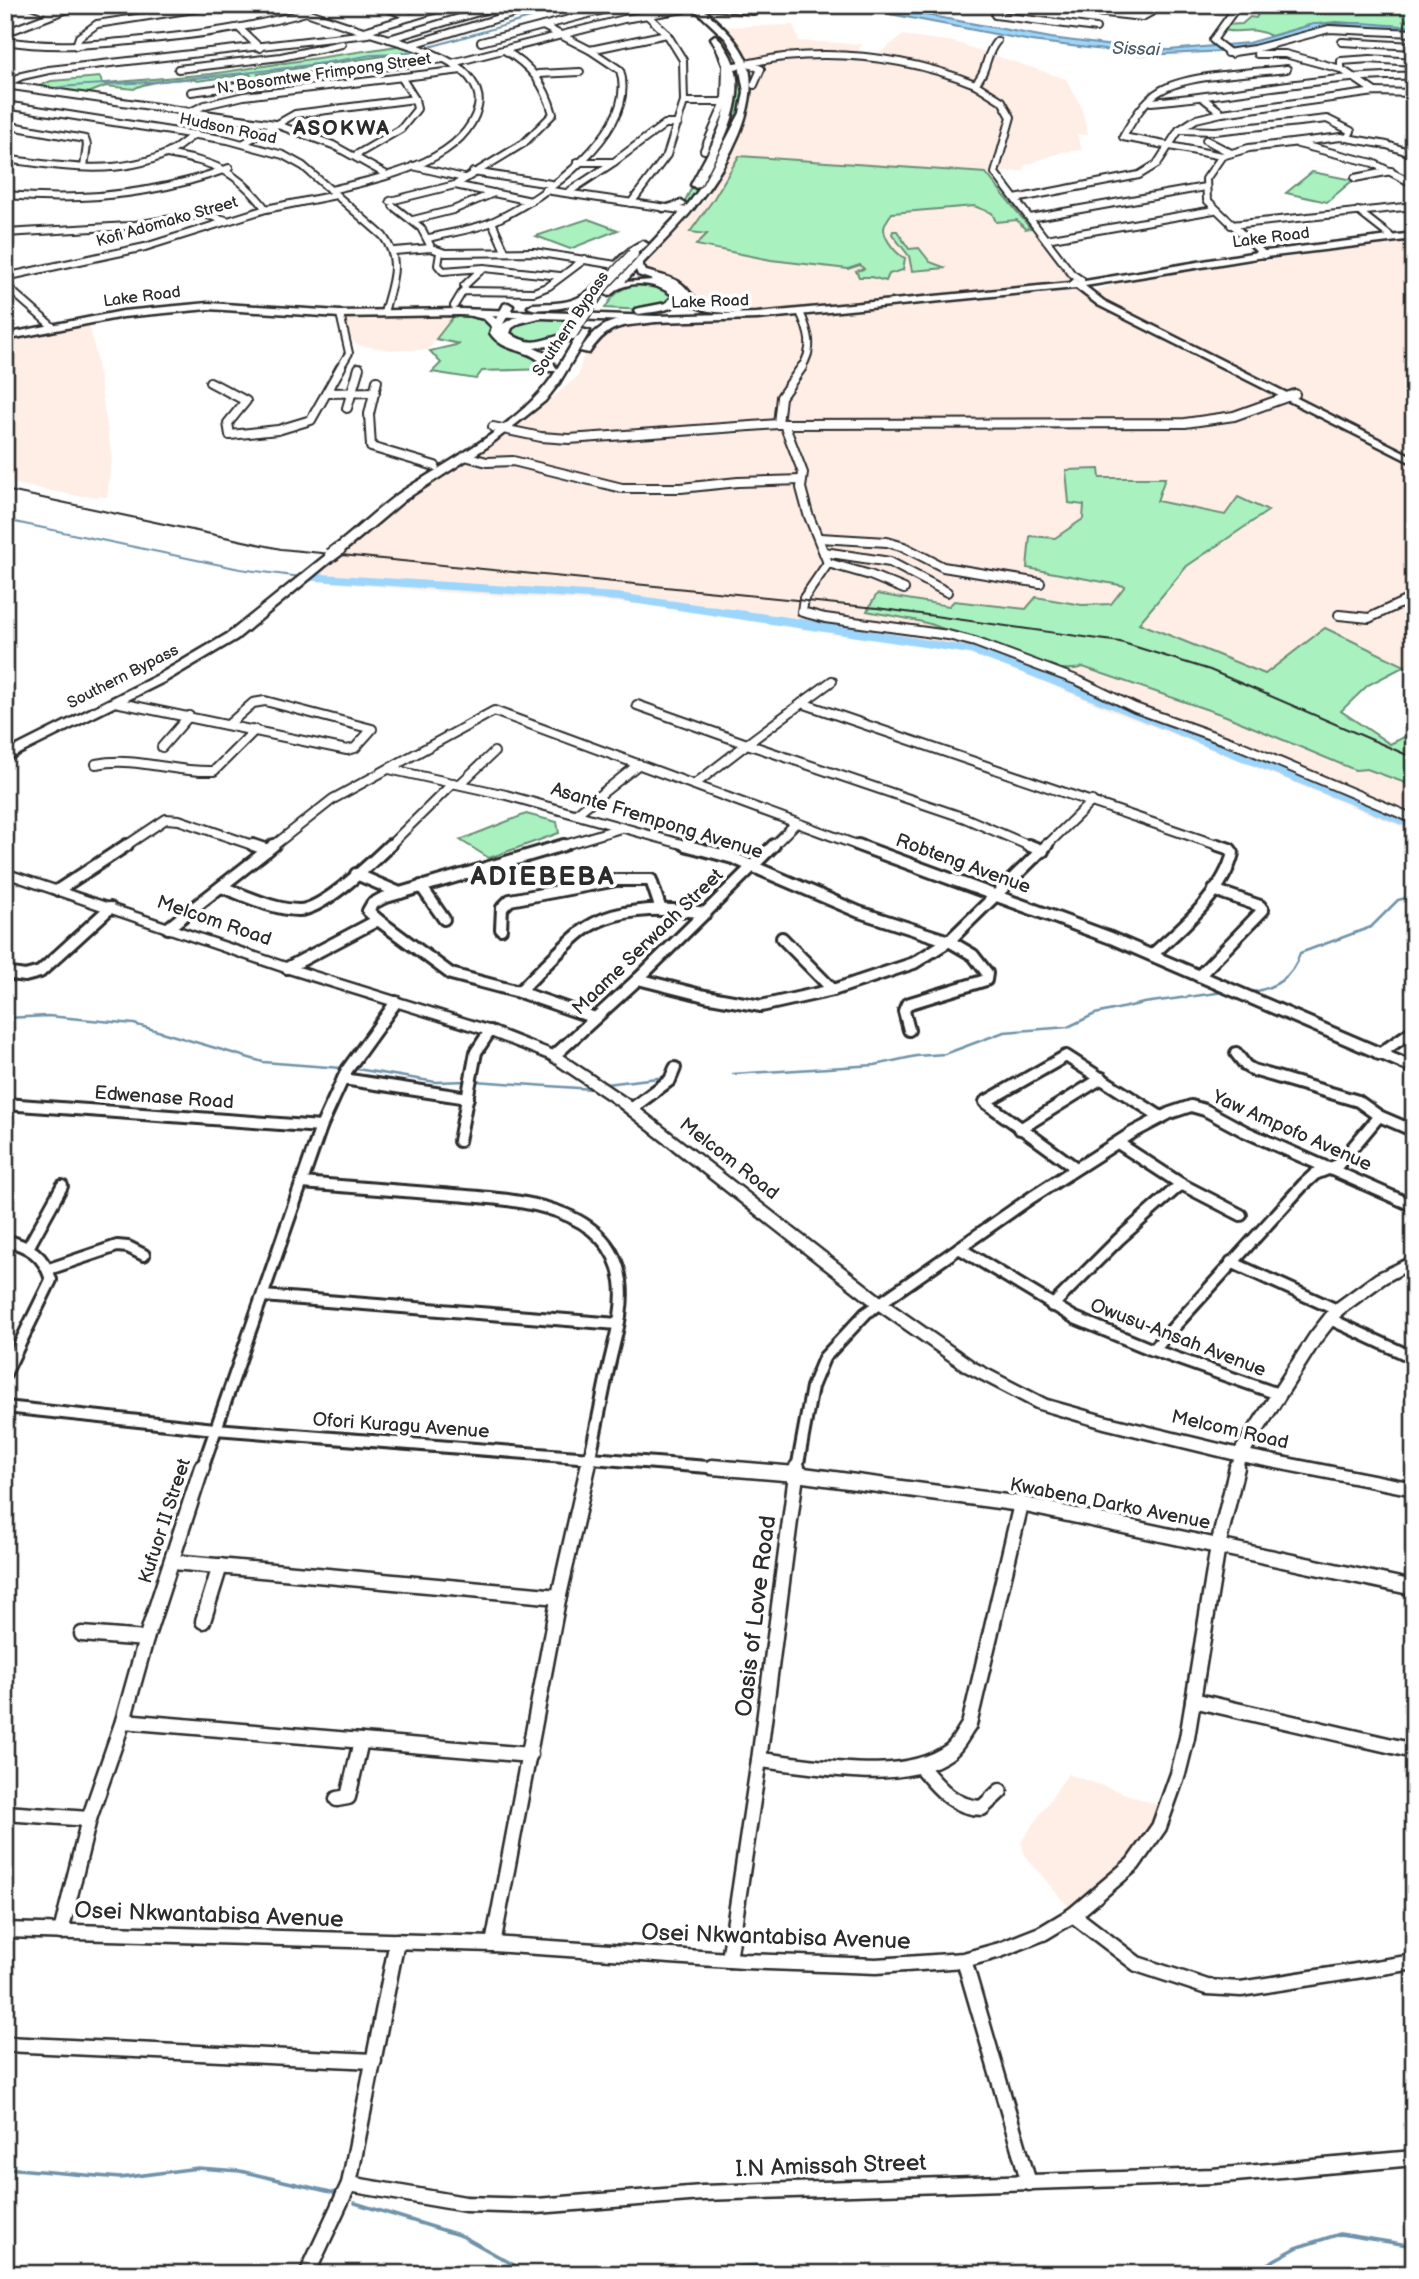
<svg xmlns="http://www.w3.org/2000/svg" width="1419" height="2279" viewBox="0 0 1419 2279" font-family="'Balsamiq Sans',sans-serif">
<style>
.built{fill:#feeee6}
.green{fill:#a9f2c0;stroke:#6a8e76;stroke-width:2}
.water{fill:#9dd6fd;stroke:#6f92a9;stroke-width:2}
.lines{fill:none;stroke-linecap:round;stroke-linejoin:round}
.stream-far2{stroke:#6f92a9;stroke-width:2}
.stream-far1{stroke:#6f92a9;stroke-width:2.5}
.stream{stroke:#6f92a9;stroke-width:3.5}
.river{fill:#9dd6fd;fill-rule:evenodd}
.minor-far3-casing{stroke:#2b2b2b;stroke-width:10}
.minor-far2-casing{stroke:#2b2b2b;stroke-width:12}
.minor-far1-casing{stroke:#2b2b2b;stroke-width:16}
.minor-casing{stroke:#2b2b2b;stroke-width:19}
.major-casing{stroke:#2b2b2b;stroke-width:5}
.highway-casing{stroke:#2b2b2b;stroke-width:5}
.minor-far3{stroke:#fff;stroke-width:6}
.minor-far2{stroke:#fff;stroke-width:8}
.minor-far1{stroke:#fff;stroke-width:10}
.minor{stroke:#fff;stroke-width:14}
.major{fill:#fff;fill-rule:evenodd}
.highway{fill:#fff;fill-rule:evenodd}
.rail{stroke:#2b2b2b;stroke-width:2}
.highway-bridge-far1-casing{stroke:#2b2b2b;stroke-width:13;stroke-linecap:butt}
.highway-bridge-casing{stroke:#2b2b2b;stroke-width:17;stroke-linecap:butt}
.highway-bridge-far1{stroke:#fff;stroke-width:10}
.highway-bridge{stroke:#fff;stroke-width:12}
.labels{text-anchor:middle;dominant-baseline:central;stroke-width:7;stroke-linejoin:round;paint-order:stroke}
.far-street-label{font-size:16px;fill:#2b2b2b;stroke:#fff}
.far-water-label{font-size:18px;font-style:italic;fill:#4d5e6a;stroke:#fff}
.street-label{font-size:19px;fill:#2b2b2b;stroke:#fff}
.far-district-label{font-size:21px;font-weight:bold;letter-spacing:2px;fill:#2b2b2b;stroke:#fff}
.near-street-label{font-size:23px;fill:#2b2b2b;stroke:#fff}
.district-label{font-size:26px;font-weight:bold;letter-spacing:2px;fill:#2b2b2b;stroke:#fff}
</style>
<rect width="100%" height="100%" fill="#fff"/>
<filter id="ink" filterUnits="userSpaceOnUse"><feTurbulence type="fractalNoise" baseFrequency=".0143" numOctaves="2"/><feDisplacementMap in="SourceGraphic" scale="14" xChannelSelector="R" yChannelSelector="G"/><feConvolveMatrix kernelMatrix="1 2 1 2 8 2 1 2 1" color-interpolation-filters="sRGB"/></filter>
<g filter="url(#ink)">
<g class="built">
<path d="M793,25L799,41L862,44L855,57L873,58L903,35L954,42L1066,79L1081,106L1088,135L1077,134L1082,150L1062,152L1023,166L1024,171L986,173L1083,295L1126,280L1414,240V662L1405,666L1325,628L1265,674L1139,623L1187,566L1268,511L1225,515L1156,501L1165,479L1100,478L1099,470L1084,505L1083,519L1055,538L1027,568L1125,586L1111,605H1082L1036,597L1027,609L955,601L949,606L877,594L867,610L929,624L1027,661L1074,671L1083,667L1226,716L1355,770L1367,769L1414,786V832L1188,740L1109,710L1025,674L989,660L952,651L652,605L440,592L306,580L395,506L525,421L578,376L586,345L606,328L639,322L747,320L744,307L720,308L703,305L695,299L687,287L645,270L641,261L688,219L707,198L747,114L753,89L747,64L721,27Z"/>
<path d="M454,316L428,350H392L357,345L345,332V317Z"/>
<path d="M89,323L95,350L112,458L107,497L78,496L5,482V340Z"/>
<path d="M1068,1774L1161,1806L1154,1826L1136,1849L1113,1873L1070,1909L1025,1856L1021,1842Z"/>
</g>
<g class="green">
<path d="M1276,5H1401L1403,8H1414V16L1404,21L1414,23V27L1336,22L1309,25L1271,36C1247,24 1237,36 1221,29L1224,25L1242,24L1250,17L1256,18L1262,7Z"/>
<path d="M404,45L419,51L258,74L262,81L255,82L250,74L197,81C190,76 144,82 134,89L106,86L83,95L35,88L51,81L100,77L102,83H106L211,74Z"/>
<path d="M740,69C754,112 712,174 685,207L682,206L725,127L734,70Z"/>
<path d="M739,156L986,173L1030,228L1025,229L1017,220L996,222L992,213L974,206L892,213C889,217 884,224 884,229C884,239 897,255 905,258L903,270L889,274L886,281L871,277H859L856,271L864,269L860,265L848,269L771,260L696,245L707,234L690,232L713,200Z"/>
<path d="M1312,172L1353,180L1327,202L1286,193Z"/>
<path d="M588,219L618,230L570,249L536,236Z"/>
<path d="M893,231H897L909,249L919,248L930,262L946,268L912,271L909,256L892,234Z"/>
<path d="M637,284H650L672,293V300C654,313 626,309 605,308C614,294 620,288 637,284Z"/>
<path d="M469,315L491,323L493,338L498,342L538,355L546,369L482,371L476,379L432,372L441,363L430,351L460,344L436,339L454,316Z"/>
<path d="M539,318L574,322C558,347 533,348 509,333L513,324Z"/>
<path d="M1099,469L1100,478H1165L1157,501L1225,515L1238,497L1268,511L1187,566L1139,623L1265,674L1325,628L1405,666L1368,685L1341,711L1390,744L1414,732V786L1367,769L1355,770L1226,716L1083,667C1050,680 965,635 930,624C909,618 887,615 867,611L877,594L949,606L954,601L1026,609L1036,597L1082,605L1111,604L1125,586L1027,568L1030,536L1055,538L1083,519L1084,505L1069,503L1066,470Z"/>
<path d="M526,814L557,822L559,833L489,858L460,840Z"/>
</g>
<path class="water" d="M843,5H872L1051,38L1129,48L1169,50L1248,43L1314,24L1363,23L1414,27V32L1346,28L1227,51L1144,55L1031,41Z"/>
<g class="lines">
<g class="stream-far2">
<path d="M426,48L575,5"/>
<path d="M48,89C82,83 115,85 149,82C222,76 294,69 366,56C383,53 403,57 419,50"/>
<path d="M5,520L240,569L301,577"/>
</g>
<g class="stream-far1">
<path d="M1249,993C1274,988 1292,979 1300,953L1371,927L1398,900L1414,896"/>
<path d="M5,1018L48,1016L134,1024L263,1062L341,1068"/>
<path d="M357,1069L436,1082L468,1081"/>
<path d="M733,1074L875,1065L916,1056L945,1054L1004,1032L1068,1027L1095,1014L1144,1003L1224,992"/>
<path d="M475,1081L593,1089"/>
<path d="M606,1084L666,1077"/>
</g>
<g class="stream">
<path d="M5,2168L120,2178L198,2168L240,2171L335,2193"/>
<path d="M355,2203L462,2236L530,2274"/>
<path d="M713,2274C743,2263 766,2262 796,2274"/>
<path d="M1249,2274L1298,2247L1340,2234L1414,2246"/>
</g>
<path class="river" d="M305,573L618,593L795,618L972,647L1041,671L1414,821V830L1033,677L970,654L618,601L301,580V574Z"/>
<g class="minor-far3-casing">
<g id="minor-far3">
<path d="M31,5L53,13"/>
<path d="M286,5C315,15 343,25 373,34C401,43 433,50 458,67C470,75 482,92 478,107C464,163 379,178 331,190"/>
<path d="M379,5L411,17"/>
<path d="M1009,5L995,15L1096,28"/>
<path d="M1034,5L1142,17L1164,5"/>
<path d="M1135,5L1163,6"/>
<path d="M697,9L714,7L753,11"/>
<path d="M5,10L21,5"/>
<path d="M240,29L260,48"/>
<path d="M364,31L451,5"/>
<path d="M5,33L78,5"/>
<path d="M389,39L502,5"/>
<path d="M5,41C54,49 102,44 151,39C204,34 255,27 306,12"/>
<path d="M997,41C984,56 989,69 975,84L1002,101L1011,117L995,173L1072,274L1081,280"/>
<path d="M481,42L623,5"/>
<path d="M1342,42L1414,46"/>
<path d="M410,45L541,5"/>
<path d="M76,46L79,37L97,24L220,5"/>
<path d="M590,50L667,34"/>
<path d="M1227,53L1254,49L1329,29L1414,33"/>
<path d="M1231,54L1213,40L1238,5"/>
<path d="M1257,54H1285L1341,69"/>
<path d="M452,63L624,19L684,9"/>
<path d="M751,65L761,69L754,85"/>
<path d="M178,69L281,57L342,44"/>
<path d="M1287,69C1254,73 1187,74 1160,91C1144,100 1132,121 1123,137L1222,156L1249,148L1341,137L1387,145L1414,154"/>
<path d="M538,74L580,72"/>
<path d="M5,84L22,76L49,70L368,34"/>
<path d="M5,85L275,124L333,145L387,175"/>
<path d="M191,92L443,59"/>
<path d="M1375,92L1341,69V61L1370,59L1414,62"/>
<path d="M1203,98L1222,113L1375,92L1414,93"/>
<path d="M684,102H725"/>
<path d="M1151,102C1239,95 1326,74 1414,76"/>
<path d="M5,105L228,140L283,155L303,166L383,236C403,262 391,284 384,313"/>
<path d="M190,112L205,105L244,96L462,70"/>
<path d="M5,125L85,139L87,145L84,167"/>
<path d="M1179,130L1215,131L1327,119L1351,131L1348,137"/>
<path d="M1206,140L1231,153"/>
<path d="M244,143L295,114L415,99"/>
<path d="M1298,144L1373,163L1414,184"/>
<path d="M704,150L725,102L726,67C746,65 765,59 784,57C849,51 915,60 975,84"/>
<path d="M167,154C215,163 235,169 266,209"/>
<path d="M356,155L401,129L417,109L415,99L401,77"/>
<path d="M1222,156L1206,179L1207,200L1264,255"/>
<path d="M5,159C58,166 117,177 168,153C178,148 186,140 195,134"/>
<path d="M577,162H614L665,124H678"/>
<path d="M413,166L464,178"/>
<path d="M473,172L551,184"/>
<path d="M1355,178L1391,171"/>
<path d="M455,185L531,201"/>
<path d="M545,190L687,211"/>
<path d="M567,193L614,162"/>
<path d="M5,195C83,202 156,195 229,168"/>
<path d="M1015,199L1139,175L1157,164L1179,130L1196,119L1222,113"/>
<path d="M390,201L455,185L524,143L553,114C545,84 531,66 504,50"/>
<path d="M631,203L667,155L684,102L683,60L667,34L647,15"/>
<path d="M393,206L421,228L430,245"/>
<path d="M1358,211L1390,236"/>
<path d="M1030,218L1205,187"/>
<path d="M413,220L453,210L494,193"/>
<path d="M492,222L505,251"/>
<path d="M1231,225L1414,206"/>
<path d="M5,233L129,226L203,214L226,220"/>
<path d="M429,238C451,232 475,230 496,220C544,198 639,131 620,70L590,50L543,26"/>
<path d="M1046,239L1214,210"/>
<path d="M394,251L431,248L445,253L534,252L616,265"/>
<path d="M440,253L438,265L443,271L484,268L560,276"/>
<path d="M5,277L145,247L266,209L336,195"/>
<path d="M5,285L53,327"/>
<path d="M464,286L482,269"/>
<path d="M454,306L463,291L534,292L549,286L585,259"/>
<path d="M800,312C809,332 815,349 801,368"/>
<path d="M340,314L349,353L340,368"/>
</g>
</g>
<g class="minor-far2-casing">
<g id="minor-far2">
<path d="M377,381L369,414L371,447L435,466"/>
<path d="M210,382L246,401L228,423L230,435L278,430L311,420L341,367"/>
<path d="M328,393L375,392"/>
<path d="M347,408L359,368"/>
<path d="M778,424L781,397L802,367"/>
<path d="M784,424L803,473L801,488L808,514L828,563L870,575L904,589"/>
<path d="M493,427L541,437L569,439L778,424L1185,423L1234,416L1295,394"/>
<path d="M465,456L487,462L513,461L622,488H681L738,482L802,480"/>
<path d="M820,538L887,542L904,547L943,567L1040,583"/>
<path d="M824,552L890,562L947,592"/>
<path d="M828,563L804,598L802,612L825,618L948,635L975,642L1079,681L1135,708L1241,746L1414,819"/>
<path d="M1339,615L1369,618L1414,597"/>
<path d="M115,702L347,750L355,748L372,729L265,701L253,703L229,724"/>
<path d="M802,703L832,681"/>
<path d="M637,705L747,744L802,703L1223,847"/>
<path d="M162,747L189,716"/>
<path d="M96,764C136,756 174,773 214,771L255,730"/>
<path d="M389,769L506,795L692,847"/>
<path d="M460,784L494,752"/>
<path d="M695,784L747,744L965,818L1032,847"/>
<path d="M576,814L639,764"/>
<path d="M124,847L166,819L179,820L258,847"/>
<path d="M272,847L333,799L494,711L862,847"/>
<path d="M388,847L453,783"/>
<path d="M558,847L621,828"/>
<path d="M772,847L796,823"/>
<path d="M1045,847L1092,801"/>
</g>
</g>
<g class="minor-far1-casing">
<g id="minor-far1">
<path d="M253,845L268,850"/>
<path d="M685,845L733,858L859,912L949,941L973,955L987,973L986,980L907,1004L904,1011L909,1030"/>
<path d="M858,845L1111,938L1414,1068"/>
<path d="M1028,845L1043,851"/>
<path d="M356,874L400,893"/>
<path d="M421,886L444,919"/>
<path d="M221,887C245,895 273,910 299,910C323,910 372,862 390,845"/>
<path d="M58,890L127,845"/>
<path d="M378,920L451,974L519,992L595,1018"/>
<path d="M168,928L274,845"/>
<path d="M501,929L502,908L510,900L617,880H651L661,910"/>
<path d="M782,938L833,990"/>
<path d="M1152,955C1182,927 1223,894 1233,853L1230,849L1218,845"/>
<path d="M287,968L378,920L368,911L372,904L383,898L564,845"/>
<path d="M5,973L25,976L40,972L110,908"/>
<path d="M1199,976L1263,910L1260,906L1214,890"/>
<path d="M638,979L705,996L761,1006L833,990L914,963L949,941L1047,845"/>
<path d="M519,992C539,972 559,950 581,932C613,906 668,908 706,913"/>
<path d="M1236,1053L1246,1066L1253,1070L1358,1101L1379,1116"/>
<path d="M1379,1054L1414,1030"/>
<path d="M554,1056L638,979L774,845"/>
<path d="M343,1079L468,1098"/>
<path d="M5,1104L321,1127"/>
<path d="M631,1109L670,1080L675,1068"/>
<path d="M1020,1129L1102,1078"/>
<path d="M459,1141L476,1052L490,1031"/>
<path d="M1076,1168L985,1102L1066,1056L1161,1117"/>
<path d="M302,1183C344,1186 387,1190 429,1193C493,1199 609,1196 621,1281C625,1311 614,1341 608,1370C601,1403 595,1436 587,1469"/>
<path d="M1181,1184L1241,1215"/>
<path d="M5,1240C29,1246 44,1255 51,1280L5,1374"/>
<path d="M29,1246L62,1186"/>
<path d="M959,1248L1075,1318L1153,1350L1278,1394"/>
<path d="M1231,1262L1337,1310"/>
<path d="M49,1269L117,1246L128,1247L144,1255"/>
<path d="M263,1296L618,1324"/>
<path d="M1052,1306L1119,1239L1181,1184L1118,1143"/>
<path d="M1330,1319L1414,1358"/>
<path d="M1153,1350L1303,1185L1315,1174L1338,1165L1379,1116L1414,1131"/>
<path d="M5,1407L215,1429L734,1469"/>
<path d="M202,1469L321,1127L347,1070L396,1002"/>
<path d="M797,1469L812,1387L824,1358L866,1313L1032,1197L1132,1133L1170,1113L1191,1106L1205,1110L1244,1131L1414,1206"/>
<path d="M1237,1469L1240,1455"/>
</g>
</g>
<g class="minor-casing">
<g id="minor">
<path d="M712,1467L796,1474L1021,1504L1414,1588"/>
<path d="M173,1562L559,1597"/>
<path d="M203,1621L220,1566"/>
<path d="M82,1634L146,1639"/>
<path d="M1193,1700L1414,1751"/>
<path d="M123,1721L530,1755"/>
<path d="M759,1760C815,1765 902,1786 950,1751C958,1745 963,1733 969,1725L1021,1504"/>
<path d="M921,1767C938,1787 954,1808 982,1808L1000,1791"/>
<path d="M337,1799L348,1797L361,1741"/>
<path d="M5,1813L89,1819"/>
<path d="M1073,1915L1137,1964L1207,1987L1241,1989L1414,1962"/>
<path d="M5,1930L493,1944L744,1961L876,1966L964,1960L1000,1950L1043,1933L1073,1915L1133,1864L1159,1827L1178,1774L1187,1738L1218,1546L1237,1467"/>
<path d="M61,1932L89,1819L123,1721L146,1639L202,1467"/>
<path d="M493,1944L558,1600L588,1467"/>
<path d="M729,1960L759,1760L797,1467"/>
<path d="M964,1960L1029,2183"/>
<path d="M5,2044L374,2061"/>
<path d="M349,2184L397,1941"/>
<path d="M307,2274L349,2184L465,2204L537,2206L702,2193L1213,2176L1414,2158"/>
</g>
</g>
<g class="major-casing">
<g id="major">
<path d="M1414,233V239L1257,258L1085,286L1104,301L1414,457V464L1098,305L1076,288L757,319L656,322L459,315L340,317L208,309L123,317L5,340V334L123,311L208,303L340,311L459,309L656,316L757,313L1070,283L1074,279L1079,282L1257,252Z"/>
<path d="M5,869L292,965L495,1028L559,1053L627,1099L884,1299L975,1363L1047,1400L1104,1416L1236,1448L1310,1334L1332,1306L1376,1274L1414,1256V1267L1386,1282L1342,1314L1320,1342L1251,1451L1414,1483V1495L1240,1461L1104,1428L1036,1408L965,1371L874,1307L617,1105L549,1059L485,1034L282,971L5,877Z"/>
</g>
</g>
<g class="highway-casing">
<g id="highway">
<path d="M690,5H699C716,21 735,36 745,57C766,101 724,170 697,204C681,225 661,244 642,264L646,271C656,274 669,276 679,282C689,288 692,300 704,303C717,307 732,304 743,311L738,314C721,312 693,313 683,296C677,312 655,311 639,314L634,311L635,309L666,303L673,296C660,284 634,280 618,289C615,291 612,294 609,296L604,293L689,203L703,184L740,113L744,92L738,59L726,39ZM636,270L638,275L653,280L625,282Z"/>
<path d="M715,35C721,39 724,46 728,52C754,95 720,147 701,185L696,188L691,185C719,132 745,95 711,38Z"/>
<path d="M681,201L686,204L684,206L663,211L658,208Z"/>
<path d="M643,241L648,244L646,246C606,272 604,307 549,309C541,309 534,311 528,307L533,304C545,303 560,304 572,300C602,291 613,252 643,241Z"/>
<path d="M508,303L513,306L503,324L513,318L546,312L551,315L520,323L512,328L510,333C537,353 551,332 575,334V338L555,345L534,348L547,354L557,369L581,329L590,331L559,383L545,401L487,447L406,499L343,552H335V546C357,529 378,508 401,492C450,460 525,422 556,371H548C533,345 505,356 490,333L492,327L484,319L454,312L459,309L491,315L496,319L504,304Z"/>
<path d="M656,316L660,317V321C624,328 612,319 589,353L580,351C602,317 618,319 656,316Z"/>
<path d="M331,551L337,555L335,558L237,639L166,681L5,761V752L158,675L229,633Z"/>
</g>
</g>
<use href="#minor-far3" class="minor-far3"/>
<use href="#minor-far2" class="minor-far2"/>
<use href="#minor-far1" class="minor-far1"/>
<use href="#minor" class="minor"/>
<use href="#major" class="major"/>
<use href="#highway" class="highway"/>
<path class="rail" d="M5,490L281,549L877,608L1120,642L1210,670L1414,758"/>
<g class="highway-bridge-far1-casing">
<path id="highway-bridge-far1" d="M572,334L604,285L633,254"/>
</g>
<g class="highway-bridge-casing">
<path id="highway-bridge" d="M331,555L339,549"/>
</g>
<use href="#highway-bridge-far1" class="highway-bridge-far1"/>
<use href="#highway-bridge" class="highway-bridge"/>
</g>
</g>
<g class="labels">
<g class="far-street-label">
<text transform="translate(324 74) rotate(-8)">N. Bosomtwe Frimpong Street</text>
<text transform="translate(228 129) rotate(12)">Hudson Road</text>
<text transform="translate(167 222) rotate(-16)">Kofi Adomako Street</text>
<text transform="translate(1271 238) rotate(-7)">Lake Road</text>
<text transform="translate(142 297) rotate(-7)">Lake Road</text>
<text transform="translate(710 302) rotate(-2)">Lake Road</text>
<text transform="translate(571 324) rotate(-56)">Southern Bypass</text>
<text transform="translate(123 677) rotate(-27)">Southern Bypass</text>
</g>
<g class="far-water-label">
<text transform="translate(1136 49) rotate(2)">Sissai</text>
</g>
<g class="street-label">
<text transform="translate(657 821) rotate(17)">Asante Frempong Avenue</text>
<text transform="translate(963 864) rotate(20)">Robteng Avenue</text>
<text transform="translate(214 921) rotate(19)">Melcom Road</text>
<text transform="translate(648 942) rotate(-44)">Maame Serwaah Street</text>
<text transform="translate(164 1098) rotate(4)">Edwenase Road</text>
<text transform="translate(1292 1131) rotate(24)">Yaw Ampofo Avenue</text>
<text transform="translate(729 1159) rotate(38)">Melcom Road</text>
<text transform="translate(1178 1338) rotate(21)">Owusu-Ansah Avenue</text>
<text transform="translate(401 1426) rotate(4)">Ofori Kuragu Avenue</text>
<text transform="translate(1230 1430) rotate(13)">Melcom Road</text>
<text transform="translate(1110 1504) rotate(11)">Kwabena Darko Avenue</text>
<text transform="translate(165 1521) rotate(-72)">Kufuor II Street</text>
</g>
<g class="far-district-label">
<text x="342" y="128">ASOKWA</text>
</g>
<g class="near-street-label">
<text transform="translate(756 1616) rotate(-83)">Oasis of Love Road</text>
<text transform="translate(209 1915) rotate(2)">Osei Nkwantabisa Avenue</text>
<text transform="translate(776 1937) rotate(2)">Osei Nkwantabisa Avenue</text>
<text transform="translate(831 2166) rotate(-2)">I.N Amissah Street</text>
</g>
<g class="district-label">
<text x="543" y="877">ADIEBEBA</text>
</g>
</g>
<rect width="1419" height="2279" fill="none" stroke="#fff" stroke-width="28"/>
<rect x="14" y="14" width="1391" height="2251" fill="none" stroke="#2b2b2b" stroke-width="2.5" filter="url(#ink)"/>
</svg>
